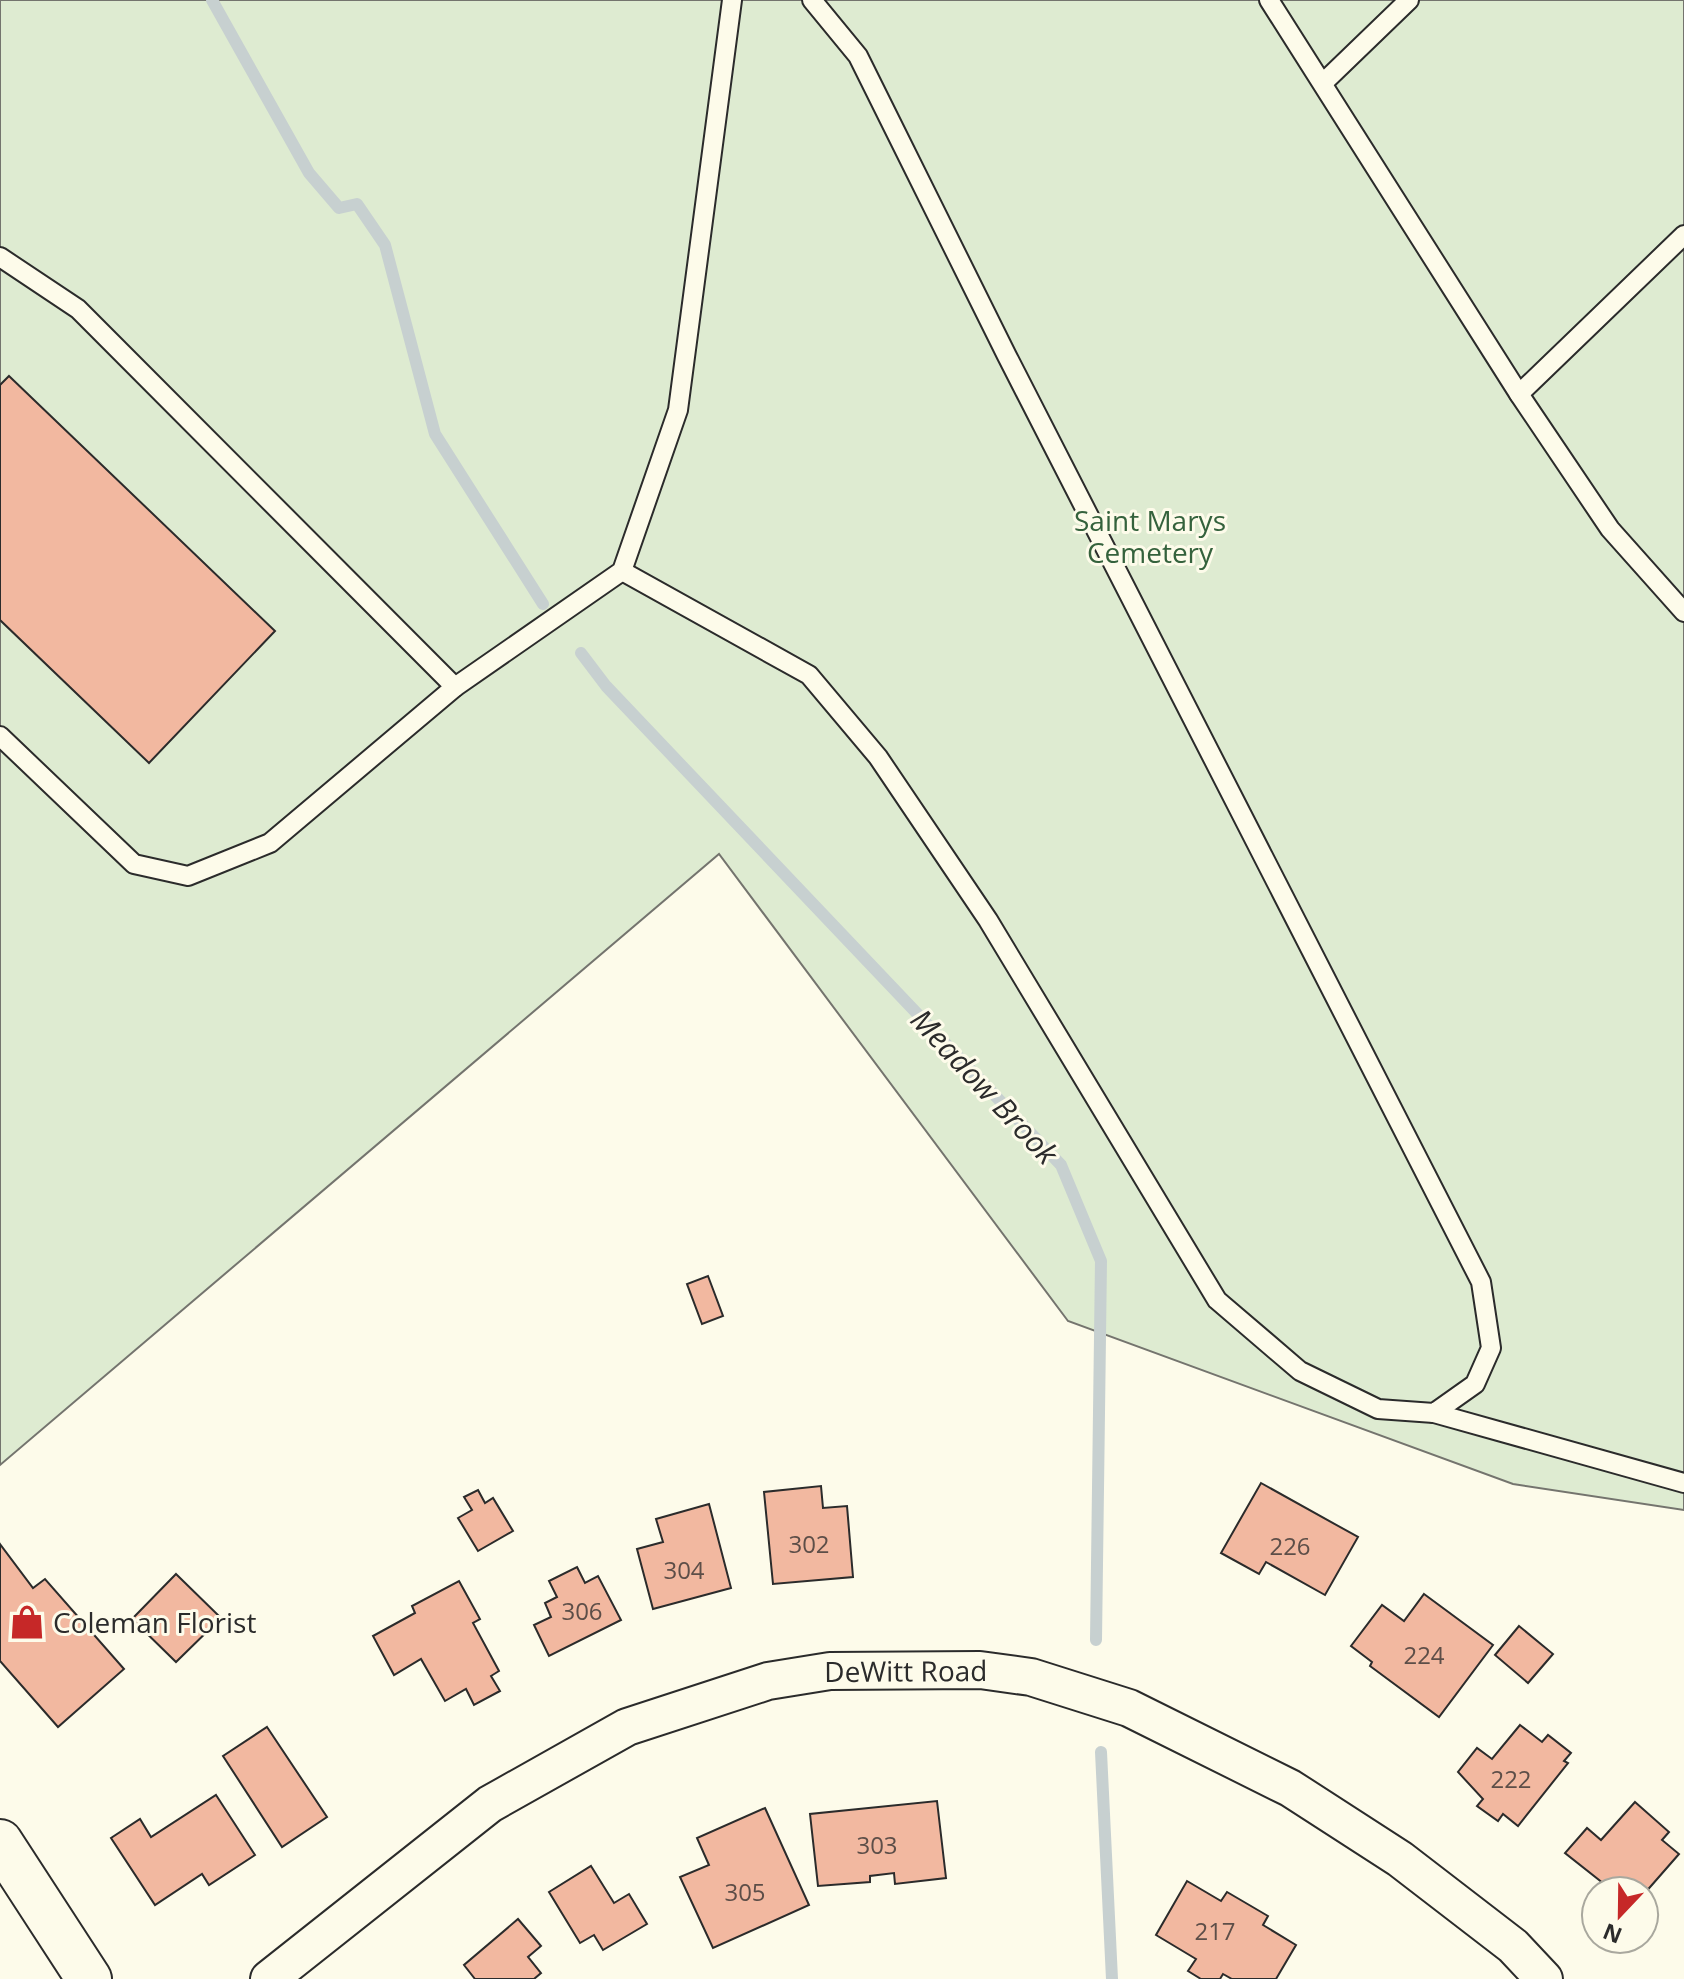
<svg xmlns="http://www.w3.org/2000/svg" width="1684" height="1979" viewBox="0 0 1684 1979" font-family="'Open Sans',sans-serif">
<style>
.green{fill:#deebd1;stroke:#74746e;stroke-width:2}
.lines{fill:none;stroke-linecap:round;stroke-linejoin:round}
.stream{stroke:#c7d0d0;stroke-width:12}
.building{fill:#f2b8a0;stroke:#2b2b2b;stroke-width:2}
.service-casing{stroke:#2b2b2b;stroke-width:22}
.minor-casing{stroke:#2b2b2b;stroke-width:40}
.primary-casing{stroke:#2b2b2b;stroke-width:48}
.service{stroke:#fdfbea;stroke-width:18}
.minor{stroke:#fdfbea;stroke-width:36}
.primary{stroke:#fdfbea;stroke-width:44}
.labels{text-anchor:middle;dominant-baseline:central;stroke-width:6;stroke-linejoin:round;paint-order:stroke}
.number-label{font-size:24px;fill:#5d4e48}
.park-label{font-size:28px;fill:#34623c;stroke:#fdfbea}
.poi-label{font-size:28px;fill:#2b2b2b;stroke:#fdfbea;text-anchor:start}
.street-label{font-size:28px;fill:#2b2b2b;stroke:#fdfbea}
.water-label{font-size:30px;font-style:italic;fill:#2b2b2b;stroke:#fdfbea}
</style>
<rect width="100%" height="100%" fill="#fdfbea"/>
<path class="green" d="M0,0H1684V1510L1513,1484L1068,1321L719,854L0,1465Z"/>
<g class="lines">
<g class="stream">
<path d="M212,0L309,173L339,208L357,204L385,245L435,434L543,604"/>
<path d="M581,653L606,686L1061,1165L1101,1261L1096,1640"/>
<path d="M1101,1752L1112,1979"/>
</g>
</g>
<g class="building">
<path d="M9,376L275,631L149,763L0,620V385Z"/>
<path d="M708,1276L723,1316L702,1324L687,1284Z"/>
<path d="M1261,1483L1358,1537L1325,1595L1266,1562L1259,1574L1221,1553Z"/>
<path d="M821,1486L823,1508L847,1506L853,1577L773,1584L764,1492Z"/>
<path d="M478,1490L485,1503L493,1498L513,1531L478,1551L458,1518L472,1510L464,1497Z"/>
<path d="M709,1504L731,1588L653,1609L637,1549L663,1542L656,1519Z"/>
<path d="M0,1544L33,1588L45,1579L124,1669L58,1727L0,1661Z"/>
<path d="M577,1567L585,1583L598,1576L621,1620L549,1656L534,1625L551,1617L545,1603L557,1597L549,1581Z"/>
<path d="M176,1574L221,1618L176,1662L132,1619Z"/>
<path d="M459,1581L480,1619L473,1623L499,1671L491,1676L500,1691L474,1705L466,1689L445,1701L421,1659L394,1675L373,1636L415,1613L412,1606Z"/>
<path d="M1424,1594L1493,1645L1439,1717L1370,1666L1372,1662L1351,1646L1382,1605L1404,1621Z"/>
<path d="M1519,1626L1553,1654L1528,1683L1495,1655Z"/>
<path d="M1520,1725L1542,1742L1548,1735L1571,1753L1564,1761L1568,1763L1518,1826L1503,1814L1498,1821L1477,1806L1483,1799L1458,1772L1477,1748L1492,1759Z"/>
<path d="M267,1727L327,1817L282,1847L223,1756Z"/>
<path d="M216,1795L255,1855L209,1885L202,1874L155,1905L111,1838L140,1819L151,1837Z"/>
<path d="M937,1801L946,1878L895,1884L894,1873L870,1876V1882L818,1886L810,1814Z"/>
<path d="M1635,1802L1669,1832L1662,1840L1679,1854L1644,1894V1891H1613L1565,1853L1587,1828L1601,1840Z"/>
<path d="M765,1808L809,1905L713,1948L680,1877L709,1865L697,1838Z"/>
<path d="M591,1866L614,1903L629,1894L647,1924L603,1950L594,1935L580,1943L549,1892Z"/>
<path d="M1187,1881L1221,1901L1227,1892L1268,1916L1263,1925L1296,1945L1276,1979H1232L1223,1974L1220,1979H1201L1188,1971L1196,1959L1156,1935Z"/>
<path d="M518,1919L541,1946L528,1957L541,1973L534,1979H475L464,1965Z"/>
</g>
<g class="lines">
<g class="service-casing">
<g id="service">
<path d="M1269,0L1519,394L1610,529L1684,612"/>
<path d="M1323,83L1409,0"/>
<path d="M0,257L78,309L455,687L270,843L188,876L134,864L0,736"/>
<path d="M1519,394L1684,235"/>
<path d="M622,571L809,675L878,757L988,920L1217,1300L1300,1371L1378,1409L1434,1413L1475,1384L1491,1348L1481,1282L1007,356L858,56L812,0"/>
<path d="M455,687L622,571L678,410L732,0"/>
<path d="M1434,1413L1684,1483"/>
</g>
</g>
<g class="minor-casing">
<g id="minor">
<path id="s1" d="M269,1979L490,1804L627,1727L768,1681L830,1671L980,1670L1031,1677L1129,1708L1290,1788L1400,1859L1513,1946L1544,1979"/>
</g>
</g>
<g class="primary-casing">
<path id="primary" d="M0,1842L89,1979"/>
</g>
<use href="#service" class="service"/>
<use href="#minor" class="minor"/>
<use href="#primary" class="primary"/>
</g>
<defs>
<g id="shop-bare" transform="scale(2.76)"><path d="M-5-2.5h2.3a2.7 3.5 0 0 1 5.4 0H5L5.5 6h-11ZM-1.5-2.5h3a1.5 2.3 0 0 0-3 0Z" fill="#c62828" stroke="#fdfbea" stroke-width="2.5" paint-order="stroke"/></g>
</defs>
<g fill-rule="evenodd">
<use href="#shop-bare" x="27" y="1622"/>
</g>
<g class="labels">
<g class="number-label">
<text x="809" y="1543">302</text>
<text x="1290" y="1545">226</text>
<text x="684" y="1569">304</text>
<text x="582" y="1610">306</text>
<text x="1424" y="1654">224</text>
<text x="1511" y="1778">222</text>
<text x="877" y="1844">303</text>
<text x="745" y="1891">305</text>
<text x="1215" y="1930">217</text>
</g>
<g class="park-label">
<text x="1150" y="520">Saint Marys<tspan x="1150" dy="32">Cemetery</tspan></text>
</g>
<g class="poi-label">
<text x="53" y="1622">Coleman Florist</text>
</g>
<g class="street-label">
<text stroke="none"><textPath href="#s1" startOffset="726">DeWitt Road</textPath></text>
</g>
<g class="water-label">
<text transform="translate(985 1086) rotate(47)">Meadow Brook</text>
</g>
</g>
<g transform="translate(1620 1915) rotate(202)"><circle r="38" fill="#fdfbea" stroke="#a9a89e" stroke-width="2"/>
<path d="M0-6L14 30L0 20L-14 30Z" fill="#c62828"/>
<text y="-12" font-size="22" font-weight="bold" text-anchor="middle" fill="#2b2b2b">N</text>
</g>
</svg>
